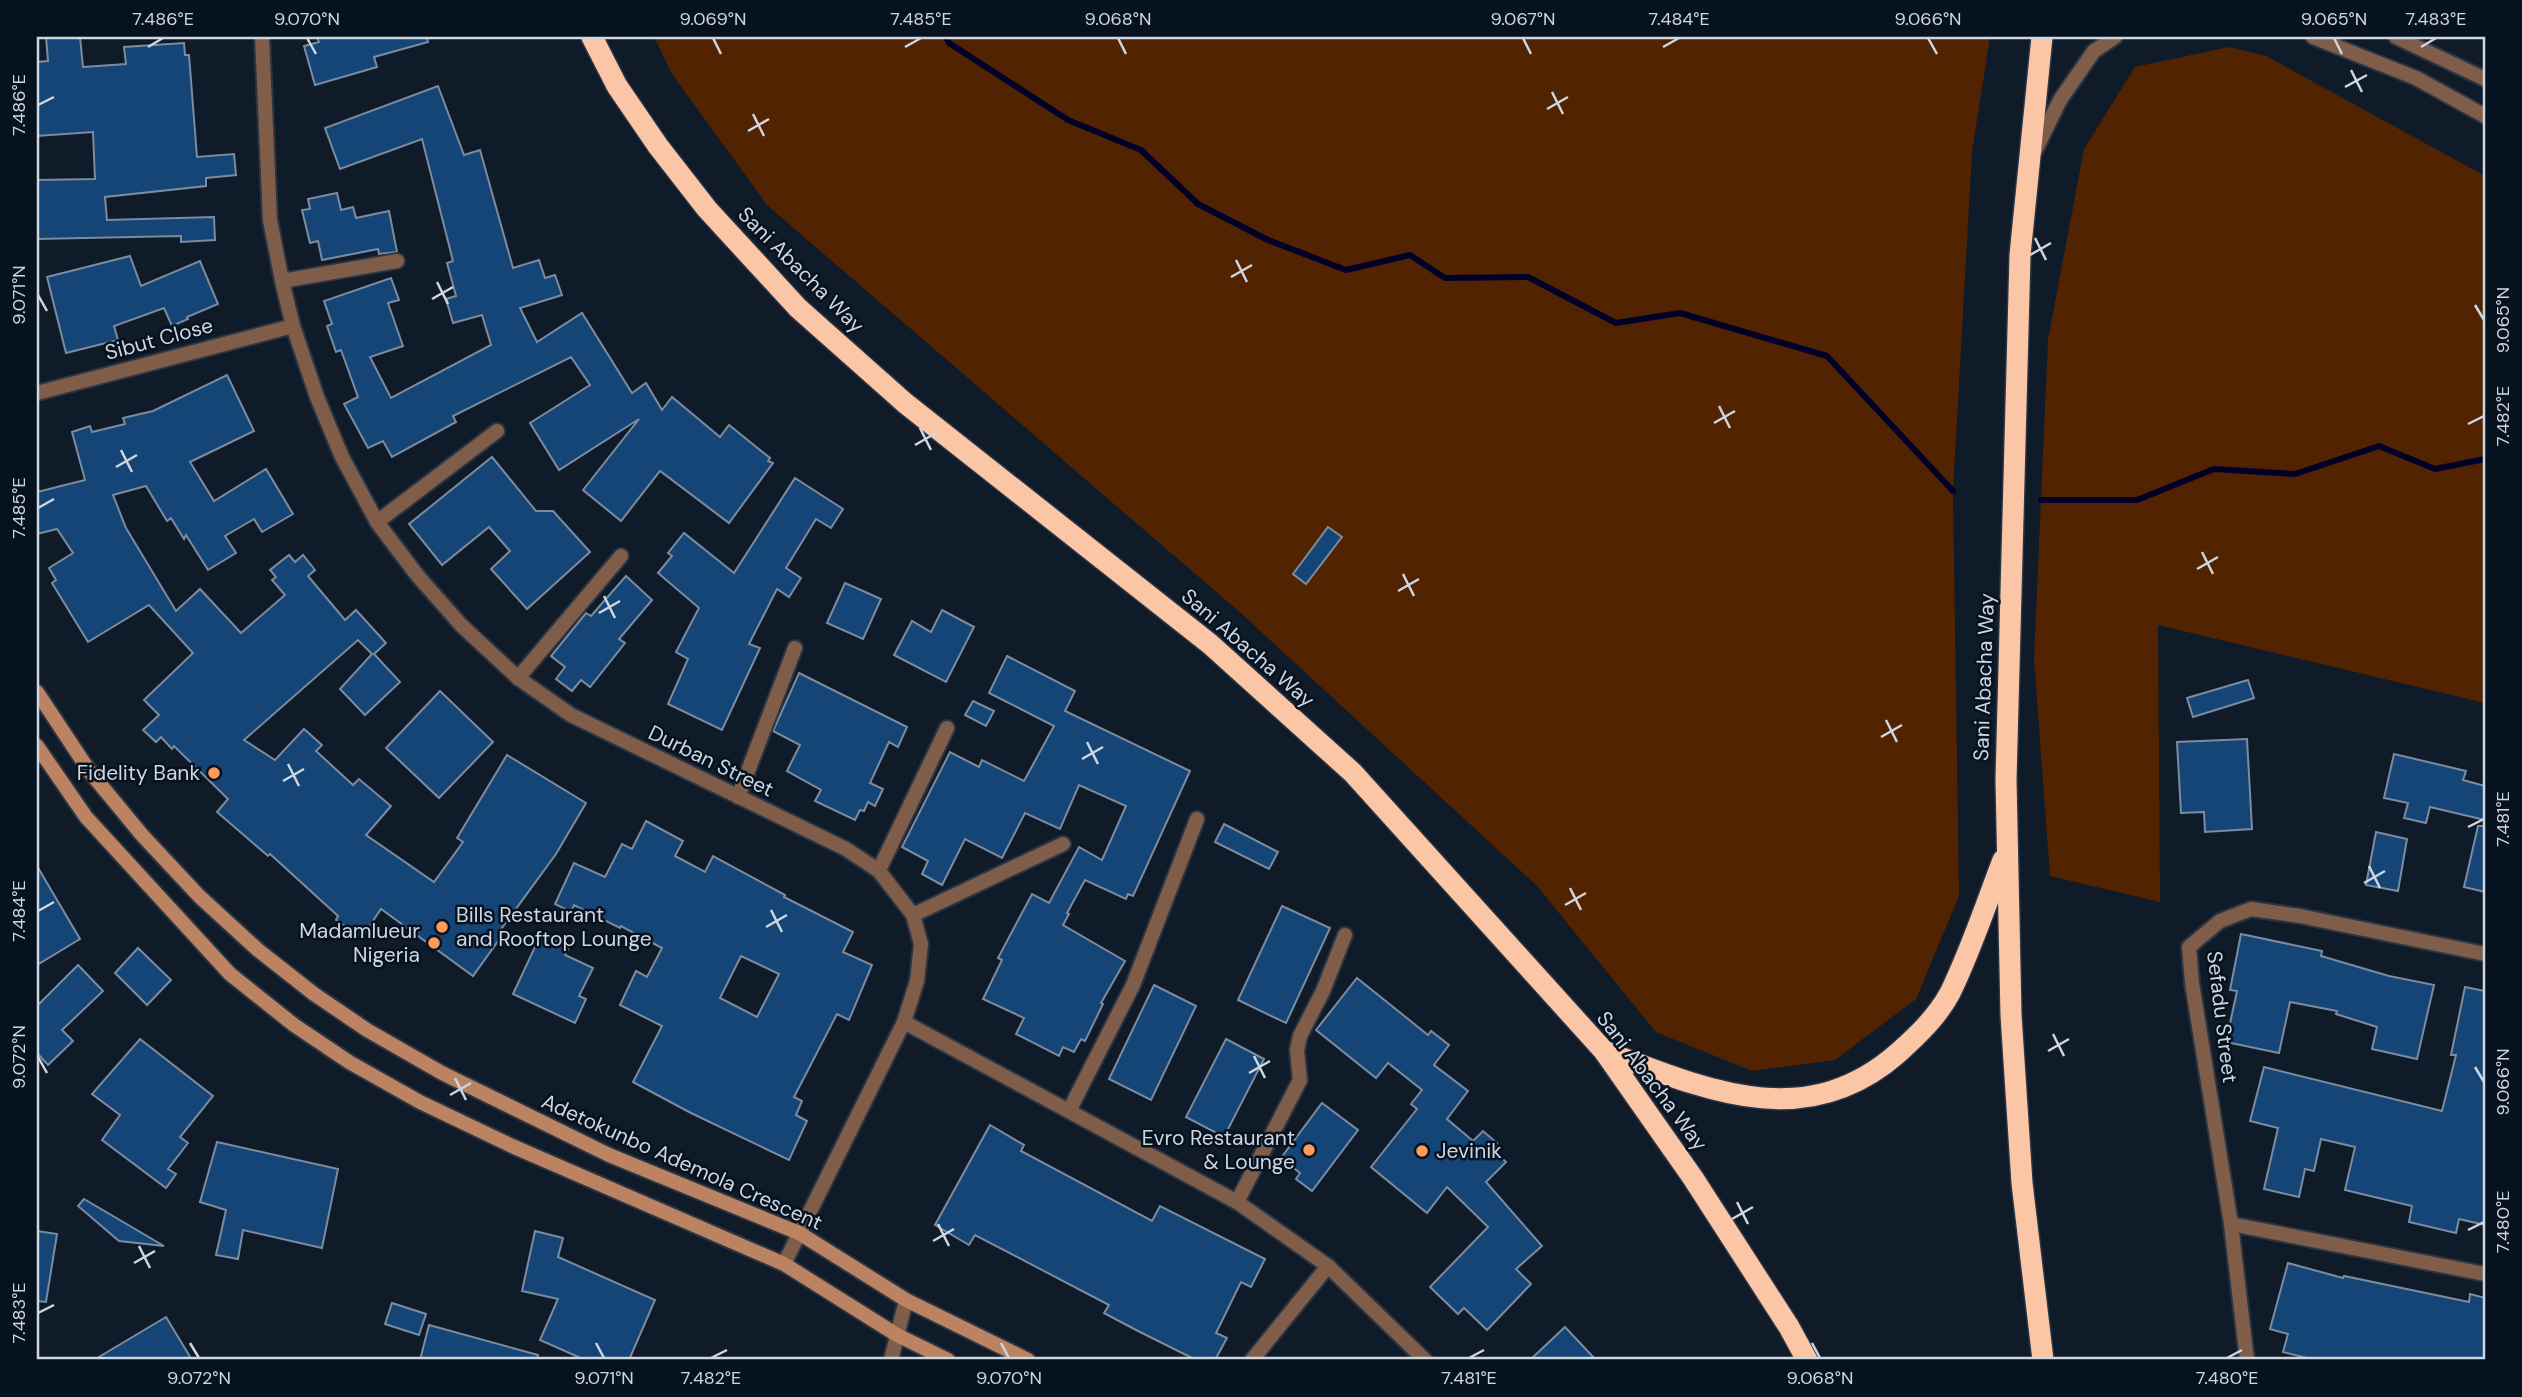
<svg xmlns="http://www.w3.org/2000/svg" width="2522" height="1397" viewBox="0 0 2522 1397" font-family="'DM Sans',sans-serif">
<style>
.green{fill:#522300}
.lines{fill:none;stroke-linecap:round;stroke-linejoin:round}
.stream{stroke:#000029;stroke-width:6}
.building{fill:#154477;stroke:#7c8b9d;stroke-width:2;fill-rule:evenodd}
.street-casing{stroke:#2b3543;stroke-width:18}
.secondary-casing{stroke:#2b3543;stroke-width:18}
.highway-casing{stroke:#2b3543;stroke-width:24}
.street{stroke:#805d48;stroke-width:14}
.secondary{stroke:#bb8361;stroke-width:14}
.highway{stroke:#fbc6a6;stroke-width:21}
.ticks{fill:none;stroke:#ced6e0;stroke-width:2.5}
.poi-dot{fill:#ff9b5a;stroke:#071220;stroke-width:2.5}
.labels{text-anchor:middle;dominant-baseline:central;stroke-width:5;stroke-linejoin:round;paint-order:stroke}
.street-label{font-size:21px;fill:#ced6e0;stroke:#071220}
.poi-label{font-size:21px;fill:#ced6e0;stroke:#071220;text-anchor:end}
.neatline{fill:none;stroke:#ced6e0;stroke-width:2.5}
.ticks-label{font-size:18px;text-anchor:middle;fill:#ced6e0}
</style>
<rect width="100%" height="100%" fill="#101b2a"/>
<g class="green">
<path d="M654,37H1990L1972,152L1953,491L1959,896L1916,999L1835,1060L1752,1071L1656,1032L1537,886L1243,615L767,205L672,74Z"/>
<path d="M2229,47L2266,56L2485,176V703L2158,625L2160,902L2050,876L2034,659L2048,340L2084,149L2135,67Z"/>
</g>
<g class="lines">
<g class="stream">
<path d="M946,37L949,43L1068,120L1141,150L1198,204L1268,240L1346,270L1410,255L1445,278L1528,277L1616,323L1680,313L1827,356L1953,491"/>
<path d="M2041,500H2137L2214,469L2295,474L2379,446L2435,469L2485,459"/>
</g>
</g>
<g class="building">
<path d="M46,37H80L83,67L126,64L124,47L184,43L185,55H189L197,157L234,154L236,175L206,178V186L105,197L107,220L214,217L215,240L181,242V236L37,239V180L95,179L93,132L37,136V62L48,61Z"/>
<path d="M317,37H427L428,42L374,57L377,67L315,85L304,46L319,42Z"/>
<path d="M438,86L464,155L480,150L513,268L539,260L545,278L555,275L562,295L520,308L537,342L582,313L632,393L646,383L662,410L672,397L720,437L729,425L770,458L768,461L773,463L729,523L660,471L621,521L583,490L639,419L559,470L530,423L590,385L571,357L453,416L456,422L392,457L383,441L368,448L344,404L358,397L341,350L336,352L327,326L332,324L324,301L391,278L399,300L388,303L403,346L370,357L391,398L491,345L482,315L453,323L446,299L456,296L447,263L453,261L422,139L340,169L325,128Z"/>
<path d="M337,193L341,210L353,207L356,218L389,211L397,252L379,254L378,249L322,260L318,241L310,243L302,210L310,209L308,199Z"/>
<path d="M130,256L141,286L200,261L218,304L187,317L188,319L172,326L164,308L114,326L118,340L66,353L47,277Z"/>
<path d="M227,375L254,431L190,462L214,501L266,469L293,514L262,532L254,519L225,536L236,553L208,570L186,535L184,539L171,518L167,521L146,486L113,495L126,528L176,611L200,589L241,633L285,595L272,580L276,577L270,570L289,555L295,562L303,555L315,570L308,576L345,620L356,610L386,643L374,654L400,682L365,715L340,689L372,654L358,640L244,740L275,760L304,729L322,745L316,751L353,785L359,779L391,806L366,835L434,882L463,842L457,838L507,755L586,803L556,854L499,932L503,934L473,976L381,909L362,937L336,920L338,916L270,854L268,856L217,812L228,799L174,746L172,749L161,737L156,742L143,730L159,715L144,700L193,653L149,605L88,642L52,583L56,580L49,568L73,553L57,529L37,534V492L85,480L72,432L90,426L92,432L125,424L123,418L153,411Z"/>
<path d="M492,457L536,511H553L590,552L527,609L491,569L510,551L489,527L442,565L409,524Z"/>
<path d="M795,478L843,509L831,528L816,519L786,568L801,578L789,597L777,589L749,644L760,648L722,730L668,704L688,659L676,652L699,608L658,573L672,556L668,553L684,533L734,573Z"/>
<path d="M1328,527L1342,537L1306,584L1293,574Z"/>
<path d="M626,576L652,600L619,639L625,643L590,687L581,680L572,691L556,679L565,667L551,656L586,613L591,616Z"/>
<path d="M845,583L881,599L863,639L827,623Z"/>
<path d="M942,610L974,627L946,682L894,655L912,621L931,632Z"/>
<path d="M1007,656L1075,691L1065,711L1190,771L1133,896L1128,894L1126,899L1085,880L1067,913L1069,914L1063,925L1125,961L1101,1003L1103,1004L1085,1041L1081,1039L1074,1052L1063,1047L1059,1056L1016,1034L1024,1018L983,999L1002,960L998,958L1032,894L1049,903L1079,847L1102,860L1126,806L1079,785L1060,829L1025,813L1002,858L965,839L942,885L922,874L928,861L902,847L950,752L979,767L982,760L1024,781L1054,726L989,693Z"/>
<path d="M799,673L907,727L898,747L889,742L870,783L883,789L875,806L868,802L864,811L860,810L855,820L815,801L821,790L787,771L800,745L773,731Z"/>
<path d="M2248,680L2254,698L2193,717L2187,698Z"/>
<path d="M440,691L493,742L439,798L386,748Z"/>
<path d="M973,701L994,711L986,726L965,715Z"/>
<path d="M2247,739L2252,829L2205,832L2204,812L2181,813L2177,742Z"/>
<path d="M2394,754L2466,771L2463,780L2485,786V820L2430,807L2426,823L2404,818L2408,803L2384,798Z"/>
<path d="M646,821L683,841L675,856L705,872L713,856L785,895L784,897L853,932L843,952L872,965L849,1020L837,1014L794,1097L802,1101L796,1115L807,1121L789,1160L691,1113L633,1082L662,1026L620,1005L636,971L647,977L662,948L621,926L620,928L574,905L571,912L555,904L574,863L605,877L622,844L632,849ZM741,956L779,974L757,1017L720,998Z"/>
<path d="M1224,824L1278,852L1269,869L1215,842Z"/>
<path d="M2478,826H2485V892L2464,887Z"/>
<path d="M2376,832L2407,839L2398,891L2366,885Z"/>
<path d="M37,866L80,939L37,965Z"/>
<path d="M1282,906L1330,928L1286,1023L1238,1000Z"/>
<path d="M541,934L569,947L565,955L593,968L579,996L586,999L575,1023L513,994Z"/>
<path d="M2241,934L2322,951L2321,956L2389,976L2434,985L2417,1059L2372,1049L2377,1027L2336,1014L2337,1011L2290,1002L2279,1053L2226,1042L2237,991L2230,990Z"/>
<path d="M138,948L171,980L147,1005L115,973Z"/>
<path d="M78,965L103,991L62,1030L73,1041L48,1065L37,1053V1006Z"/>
<path d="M1357,978L1428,1035L1431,1031L1449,1045L1434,1065L1468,1091L1447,1119L1473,1141L1483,1131L1497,1143L1492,1149L1506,1162L1486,1182L1542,1246L1516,1269L1531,1284L1487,1330L1464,1308L1458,1314L1430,1287L1488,1227L1447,1187L1427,1213L1371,1167L1417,1109L1411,1104L1422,1090L1388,1063L1376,1078L1316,1030Z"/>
<path d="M1154,985L1196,1006L1151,1100L1109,1079Z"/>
<path d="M2465,987L2485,991V1225L2459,1219L2456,1233L2409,1222L2412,1206L2345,1190L2355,1147L2321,1139L2314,1171L2305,1169L2299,1197L2264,1189L2278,1128L2250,1121L2264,1067L2442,1111L2456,1055H2451Z"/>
<path d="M140,1039L213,1096L180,1137L188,1143L168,1169L176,1174L166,1188L102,1140L120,1115L92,1094Z"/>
<path d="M1226,1039L1264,1059L1224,1137L1186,1117Z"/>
<path d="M1322,1103L1358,1130L1312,1191L1296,1179L1300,1173L1281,1158Z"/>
<path d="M990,1125L1024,1145L1021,1151L1152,1221L1160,1206L1265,1259L1251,1287L1241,1282L1216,1333L1227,1338L1215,1360H1196L1138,1331L1104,1313L1109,1305L975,1235L969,1245L935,1225Z"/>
<path d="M217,1142L338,1169L322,1248L243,1230L238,1259L216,1255L226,1210L200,1202Z"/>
<path d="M84,1199L164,1246L119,1241L78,1206Z"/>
<path d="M37,1231L57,1234L46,1302L37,1301Z"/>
<path d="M535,1231L563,1238L558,1257L655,1300L629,1360H585L540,1340L558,1299L522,1291Z"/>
<path d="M2288,1263L2343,1278L2344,1276L2469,1302L2470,1294L2485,1298V1360H2315L2283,1352L2288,1334L2270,1329Z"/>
<path d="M392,1303L426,1314L419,1335L385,1324Z"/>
<path d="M166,1317L192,1360H94Z"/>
<path d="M429,1325L538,1355L537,1360H420Z"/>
<path d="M1565,1327L1596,1360H1530Z"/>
</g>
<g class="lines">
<g class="street-casing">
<g id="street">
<path d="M262,37L270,220L282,281L293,326L317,397L342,457L377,522L417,575L461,625L518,678L571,715L846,849L879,871L913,915L921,944L917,981L904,1022L784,1264"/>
<path d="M2313,37L2416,78L2485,116"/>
<path d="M2396,37L2485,79"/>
<path d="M2035,151L2060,100L2094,51L2115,37"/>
<path d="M282,281L397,261"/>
<path d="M37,393L293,326"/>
<path d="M377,522L497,431"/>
<path d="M518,678L621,556"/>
<path d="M738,797L795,648"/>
<path d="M879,870L947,728"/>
<path d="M913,915L1063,844"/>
<path d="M904,1022L1237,1202L1328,1266L1425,1360"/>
<path d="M1069,1111L1133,985L1197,819"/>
<path d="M1237,1202L1300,1080L1297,1050L1300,1036L1323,991L1345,935"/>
<path d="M2231,1224L2485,1274"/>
<path d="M891,1360L906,1300"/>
<path d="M1252,1360L1328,1266"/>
<path d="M2247,1360L2231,1224L2192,983L2189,947L2220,921L2251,909L2300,916L2485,954"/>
</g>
</g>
<g class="secondary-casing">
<g id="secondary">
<path d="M37,692L90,772L142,835L199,896L258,950L314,994L367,1030L442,1073L609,1155L799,1233L906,1300L1028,1360"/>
<path d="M37,746L86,817L230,974L294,1025L349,1062L420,1102L512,1146L784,1264L897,1335L948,1360"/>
</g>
</g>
<g class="highway-casing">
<g id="highway">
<path d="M592,37L617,86L658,146L707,209L798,308L905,403L1210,644L1353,773L1604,1051L1693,1178L1789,1327L1807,1360"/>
<path d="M2042,37L2020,255L2006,780L2011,1015L2022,1183L2043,1360"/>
<path d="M1604,1051C1704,1089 1805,1135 1898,1053C1918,1035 1937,1017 1950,993C1971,950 1986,904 2003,860"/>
</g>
</g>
<use href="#street" class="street"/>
<use href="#secondary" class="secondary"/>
<use href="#highway" class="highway"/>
</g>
<path class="ticks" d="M307,38L316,54M713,38L721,54M1118,38L1126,54M1523,38L1531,54M1928,38L1937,54M2334,38L2342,54M148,47L163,38M905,47L921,38M1663,47L1679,38M2421,47L2436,38M2351,70L2362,92M2345,87L2367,75M1552,92L1563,114M38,105L54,97M1547,109L1568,97M753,114L764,136M748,131L769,119M2035,238L2046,260M2030,255L2051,243M1236,260L1247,282M1231,277L1252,265M437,282L448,304M38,295L47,311M432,299L453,287M2475,305L2484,320M1719,406L1730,428M1714,423L1735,411M2468,424L2484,416M920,428L931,450M915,445L936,433M121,450L132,472M116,467L137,455M38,508L54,499M2202,552L2213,574M2197,569L2218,557M1403,574L1414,596M1398,591L1419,579M604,596L615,618M599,613L620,601M1886,720L1897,742M1881,737L1902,725M1087,742L1098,764M1082,759L1103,747M288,764L299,786M283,781L304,769M2468,827L2484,819M2369,866L2380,888M2364,883L2385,871M1570,888L1581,910M1565,905L1586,893M771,910L782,932M38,911L54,902M766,927L787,915M2053,1034L2064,1056M2048,1051L2069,1039M1254,1056L1265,1078M38,1057L47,1073M2475,1067L2484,1082M1249,1073L1270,1061M455,1078L466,1100M450,1095L471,1083M1737,1202L1748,1224M1732,1219L1753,1207M938,1224L949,1246M2468,1230L2484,1222M933,1241L954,1229M139,1246L150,1268M134,1263L155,1251M38,1313L54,1305M190,1343L199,1358M596,1343L604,1358M1001,1343L1009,1358M1812,1343L1820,1358M711,1358L727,1350M1469,1358L1484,1350M2227,1358L2242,1350"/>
<g class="poi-dot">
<circle cx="214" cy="773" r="7"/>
<circle cx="442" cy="927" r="7"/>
<circle cx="434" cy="943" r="7"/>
<circle cx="1309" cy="1150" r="7"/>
<circle cx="1422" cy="1151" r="7"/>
</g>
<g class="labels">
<g class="street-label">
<text transform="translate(801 270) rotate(45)">Sani Abacha Way</text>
<text transform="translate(159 339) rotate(-15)">Sibut Close</text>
<text transform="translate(1248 648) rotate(41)">Sani Abacha Way</text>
<text transform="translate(1984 677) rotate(-88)">Sani Abacha Way</text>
<text transform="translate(711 761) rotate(26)">Durban Street</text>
<text transform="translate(2222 1017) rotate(83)">Sefadu Street</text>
<text transform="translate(1652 1081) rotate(53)">Sani Abacha Way</text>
<text transform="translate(682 1162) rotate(24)">Adetokunbo Ademola Crescent</text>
</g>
<g class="poi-label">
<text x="200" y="773">Fidelity Bank</text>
<text x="456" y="915" text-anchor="start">Bills Restaurant<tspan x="456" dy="24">and Rooftop Lounge</tspan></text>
<text x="420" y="931">Madamlueur<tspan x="420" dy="24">Nigeria</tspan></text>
<text x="1295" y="1138">Evro Restaurant<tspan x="1295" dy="24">&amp; Lounge</tspan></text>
<text x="1436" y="1151" text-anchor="start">Jevinik</text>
</g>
</g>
<rect width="2522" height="1397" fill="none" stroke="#071220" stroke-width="77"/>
<rect x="38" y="38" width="2446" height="1320" class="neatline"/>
<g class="ticks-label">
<text x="163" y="25">7.486°E</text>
<text x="307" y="25">9.070°N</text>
<text x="713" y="25">9.069°N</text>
<text x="921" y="25">7.485°E</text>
<text x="1118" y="25">9.068°N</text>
<text x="1523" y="25">9.067°N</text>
<text x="1679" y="25">7.484°E</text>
<text x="1928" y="25">9.066°N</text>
<text x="2334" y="25">9.065°N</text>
<text x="2436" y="25">7.483°E</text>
<text transform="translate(19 105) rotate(-90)" y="6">7.486°E</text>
<text transform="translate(19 295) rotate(-90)" y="6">9.071°N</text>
<text transform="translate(2503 320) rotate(-90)" y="6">9.065°N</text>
<text transform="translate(2503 416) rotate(-90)" y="6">7.482°E</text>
<text transform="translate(19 508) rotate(-90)" y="6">7.485°E</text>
<text transform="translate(2503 819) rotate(-90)" y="6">7.481°E</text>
<text transform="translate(19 911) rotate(-90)" y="6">7.484°E</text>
<text transform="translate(19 1057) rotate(-90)" y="6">9.072°N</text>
<text transform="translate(2503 1082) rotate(-90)" y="6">9.066°N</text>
<text transform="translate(2503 1222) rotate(-90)" y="6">7.480°E</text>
<text transform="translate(19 1313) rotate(-90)" y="6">7.483°E</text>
<text x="199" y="1384">9.072°N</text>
<text x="604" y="1384">9.071°N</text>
<text x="711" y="1384">7.482°E</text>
<text x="1009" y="1384">9.070°N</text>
<text x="1469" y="1384">7.481°E</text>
<text x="1820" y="1384">9.068°N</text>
<text x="2227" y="1384">7.480°E</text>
</g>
</svg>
